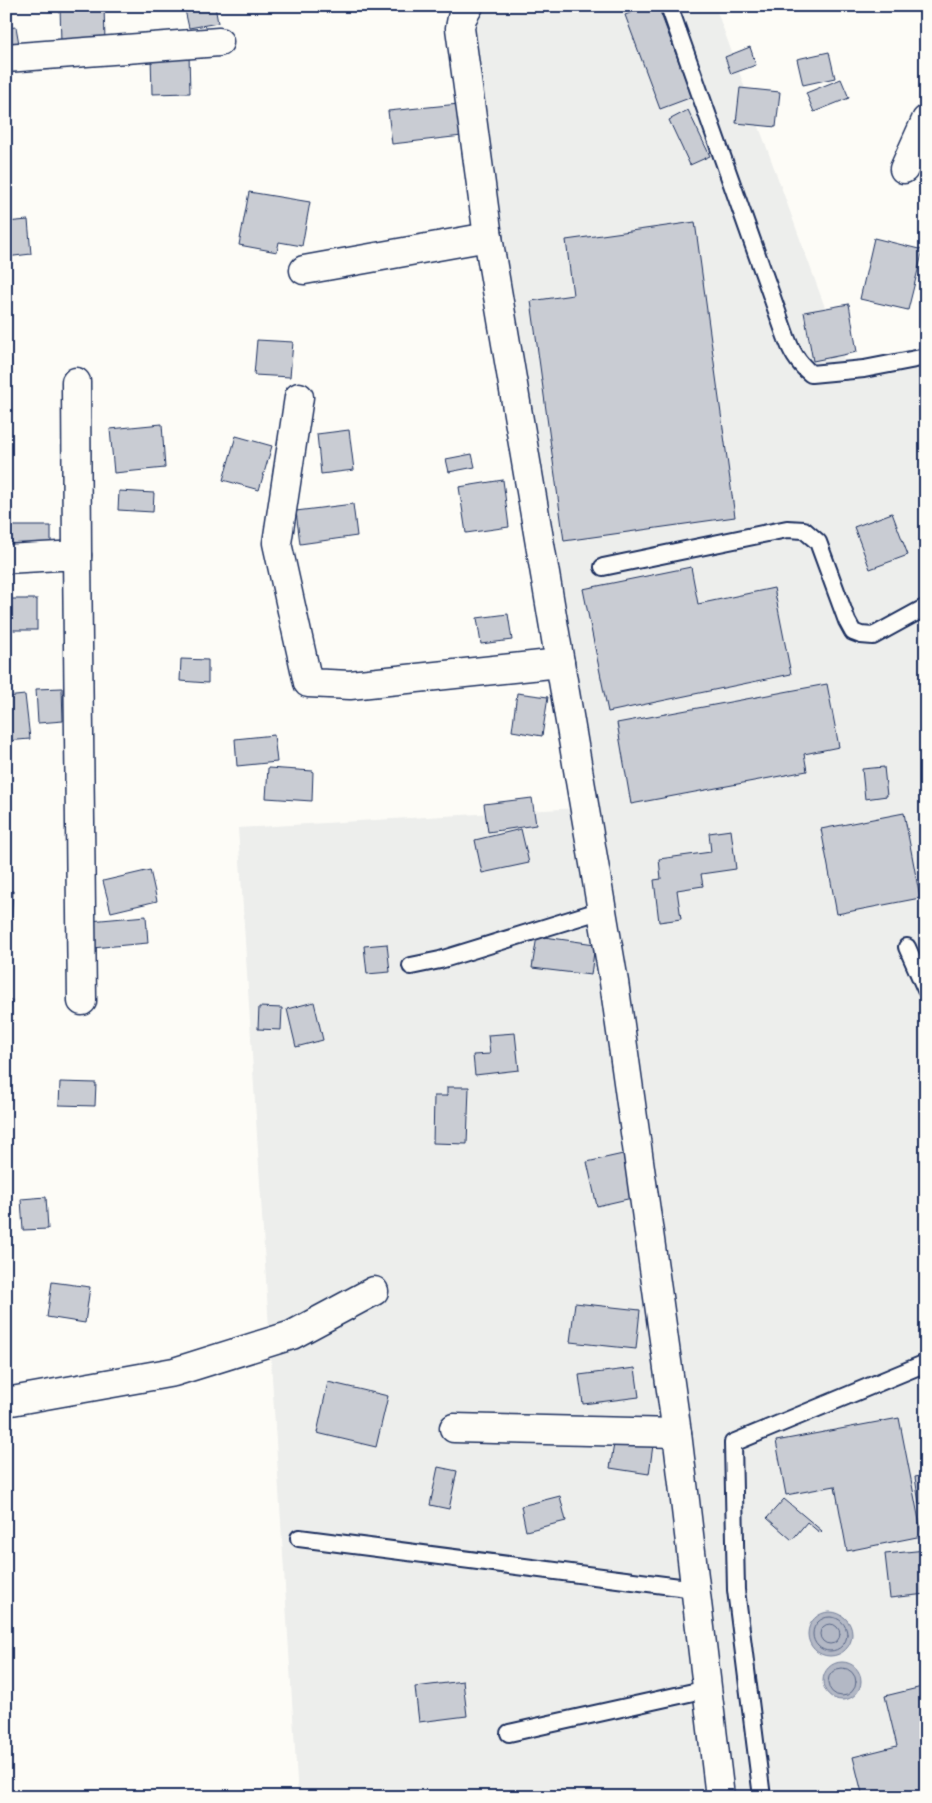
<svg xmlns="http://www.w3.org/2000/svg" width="932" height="1803" viewBox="0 0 932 1803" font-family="Caveat,sans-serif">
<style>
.built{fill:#edeeec}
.water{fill:#b3b8c5;stroke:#76819c}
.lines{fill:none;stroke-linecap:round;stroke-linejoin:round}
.shore{stroke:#586687;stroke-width:1}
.building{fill:#c9ccd3;stroke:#1b2f5e}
.lane-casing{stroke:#1b2f5e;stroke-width:20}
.street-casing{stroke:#1b2f5e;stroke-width:31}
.lane{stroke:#fdfcf7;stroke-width:16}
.street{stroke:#fdfcf7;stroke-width:28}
</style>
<rect width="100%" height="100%" fill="#fdfcf7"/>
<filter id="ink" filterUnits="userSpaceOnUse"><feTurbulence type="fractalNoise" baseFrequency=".02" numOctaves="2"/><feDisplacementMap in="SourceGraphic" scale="10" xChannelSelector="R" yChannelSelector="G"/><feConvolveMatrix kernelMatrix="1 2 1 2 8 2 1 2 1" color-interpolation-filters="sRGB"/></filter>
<g filter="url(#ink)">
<path class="built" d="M456,6H715L846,365L926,350V1797H298L238,828L578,808Z"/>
<g class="water">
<circle cx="830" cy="1634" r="22"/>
<circle cx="842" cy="1681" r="19"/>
</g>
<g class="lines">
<g class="shore">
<circle cx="830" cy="1634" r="17"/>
<circle cx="830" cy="1634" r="10"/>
<circle cx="842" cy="1682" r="14"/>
</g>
</g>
<g class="building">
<path d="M60,6H104L105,41L61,43Z"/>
<path d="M204,6H215L218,23L189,28L185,10Z"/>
<path d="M647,6H658L692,97L660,109L625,15Z"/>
<path d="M16,27L21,55L6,58V28Z"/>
<path d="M750,47L756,65L731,74L725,57Z"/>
<path d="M829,52L835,78L803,85L797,59Z"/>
<path d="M189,54L190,93L152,94L151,55Z"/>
<path d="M841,79L849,98L814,112L806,93Z"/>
<path d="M740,88L780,92L776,127L736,123Z"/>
<path d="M459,104L462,136L392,144L388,111Z"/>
<path d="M688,110L710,156L690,165L669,120Z"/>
<path d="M249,192L310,202L302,246L279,242L277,252L239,245Z"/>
<path d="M28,220L31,254L6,257V222Z"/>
<path d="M695,222L735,517L564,541L531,301L573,295L566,240Z"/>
<path d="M874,238L923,250L908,310L860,299Z"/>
<path d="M849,304L857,352L813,361L804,312Z"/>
<path d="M257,340L293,342L290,377L254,375Z"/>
<path d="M6,358H11L9,393H6Z"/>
<path d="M162,424L165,468L114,473L110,429Z"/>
<path d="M349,430L354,470L321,474L317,434Z"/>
<path d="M236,436L272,446L259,490L223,480Z"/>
<path d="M472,454L475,467L449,472L446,459Z"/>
<path d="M503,480L509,527L466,533L459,487Z"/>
<path d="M119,491L154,493L153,512L118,510Z"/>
<path d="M353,504L357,536L300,544L296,511Z"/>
<path d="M892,513L908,555L870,569L854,527Z"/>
<path d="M11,526H51V554L11,555Z"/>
<path d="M691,567L698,604L774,588L791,674L608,712L583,589Z"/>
<rect x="6" y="599" width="31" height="31"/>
<path d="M508,614L512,640L481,644L477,618Z"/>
<path d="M181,659L208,660V683L180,681Z"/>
<path d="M827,684L839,747L804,754L807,771L631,804L617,723Z"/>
<path d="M62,688L63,721L38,723L36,689Z"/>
<path d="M517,693L548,697L542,736L512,731Z"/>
<path d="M25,695L30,739L6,741V697Z"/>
<path d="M274,735L277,762L237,766L235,739Z"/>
<path d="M884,767L887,796L865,799L862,769Z"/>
<path d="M268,768L313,771L312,801L266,798Z"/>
<path d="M532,798L536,825L488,832L484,804Z"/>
<path d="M904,813L920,898L837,914L821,829Z"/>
<path d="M521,829L529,863L482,873L475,840Z"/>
<path d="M731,830L736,869L701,874L703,886L677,890L681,919L659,922L654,880L661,879L659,859L711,852L709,833Z"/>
<path d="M150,870L157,901L111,912L103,881Z"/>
<path d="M6,891H13L11,926H6Z"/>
<path d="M146,916L148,943L92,948L90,921Z"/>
<path d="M537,936L595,944L591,975L532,968Z"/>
<path d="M387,944L390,972L367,974L364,946Z"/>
<path d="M6,999L12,1000L6,1047Z"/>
<path d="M314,1002L323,1040L296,1047L287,1009Z"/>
<path d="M259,1007L282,1008L281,1030L258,1029Z"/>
<path d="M515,1033L519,1070L475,1075L473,1055L490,1054L488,1035Z"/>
<path d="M60,1082L96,1083L95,1106L59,1105Z"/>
<path d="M447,1087H469L467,1144L433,1143L434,1096H447Z"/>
<path d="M623,1154L632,1198L597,1206L587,1162Z"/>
<path d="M46,1197L48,1229L23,1230L21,1199Z"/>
<path d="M52,1282L90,1287L85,1323L47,1317Z"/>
<path d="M575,1303L640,1310L636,1349L570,1342Z"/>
<path d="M635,1368L639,1397L583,1404L579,1375Z"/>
<path d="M328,1382L388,1396L376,1447L317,1433Z"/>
<path d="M899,1418L922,1536L847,1551L835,1486L786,1495L776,1441Z"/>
<path d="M616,1432L654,1438L649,1474L610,1468Z"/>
<path d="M438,1467L457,1471L449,1509L430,1505Z"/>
<path d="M926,1475V1502L919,1504L915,1477Z"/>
<path d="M560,1496L566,1521L526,1531L521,1506Z"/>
<path d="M784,1499L822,1531L820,1533L807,1522L792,1540L767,1518Z"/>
<path d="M926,1550V1594L890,1598L885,1554Z"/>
<path d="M463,1681L467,1716L419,1722L415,1687Z"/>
<path d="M926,1686V1797H863L853,1757L897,1746L885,1696Z"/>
</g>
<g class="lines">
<g class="lane-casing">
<g id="lane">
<path d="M669,6L785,334C791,351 797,362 811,374L864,369L926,357"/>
<path d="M603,567L787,529L804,530L818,542L847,621L853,632L861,635L873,636L926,607"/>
<path d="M907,947L926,990"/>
<path d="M411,966L440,960L602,910"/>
<path d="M299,1538L695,1589"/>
<path d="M509,1733L707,1689"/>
<path d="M762,1797L736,1590L733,1443L926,1363"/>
</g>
</g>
<g class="street-casing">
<g id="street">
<path d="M469,6L462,18L460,28L488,237L614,982L677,1433L720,1797"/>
<path d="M6,58L219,42"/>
<path d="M904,169L926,120"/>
<path d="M304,270L488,237"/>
<path d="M76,382L77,555"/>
<path d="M299,397L277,543L308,683L350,685L560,663"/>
<path d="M6,559L77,555L82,1001"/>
<path d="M6,1402L174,1372L292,1335L374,1291"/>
<path d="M454,1428L677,1433"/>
</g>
</g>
<use href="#lane" class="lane"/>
<use href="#street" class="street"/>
</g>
</g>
<rect width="932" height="1803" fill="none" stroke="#fdfcf7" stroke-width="25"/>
<rect x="12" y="12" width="907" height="1778" fill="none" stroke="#1b2f5e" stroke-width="2" filter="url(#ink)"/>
</svg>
